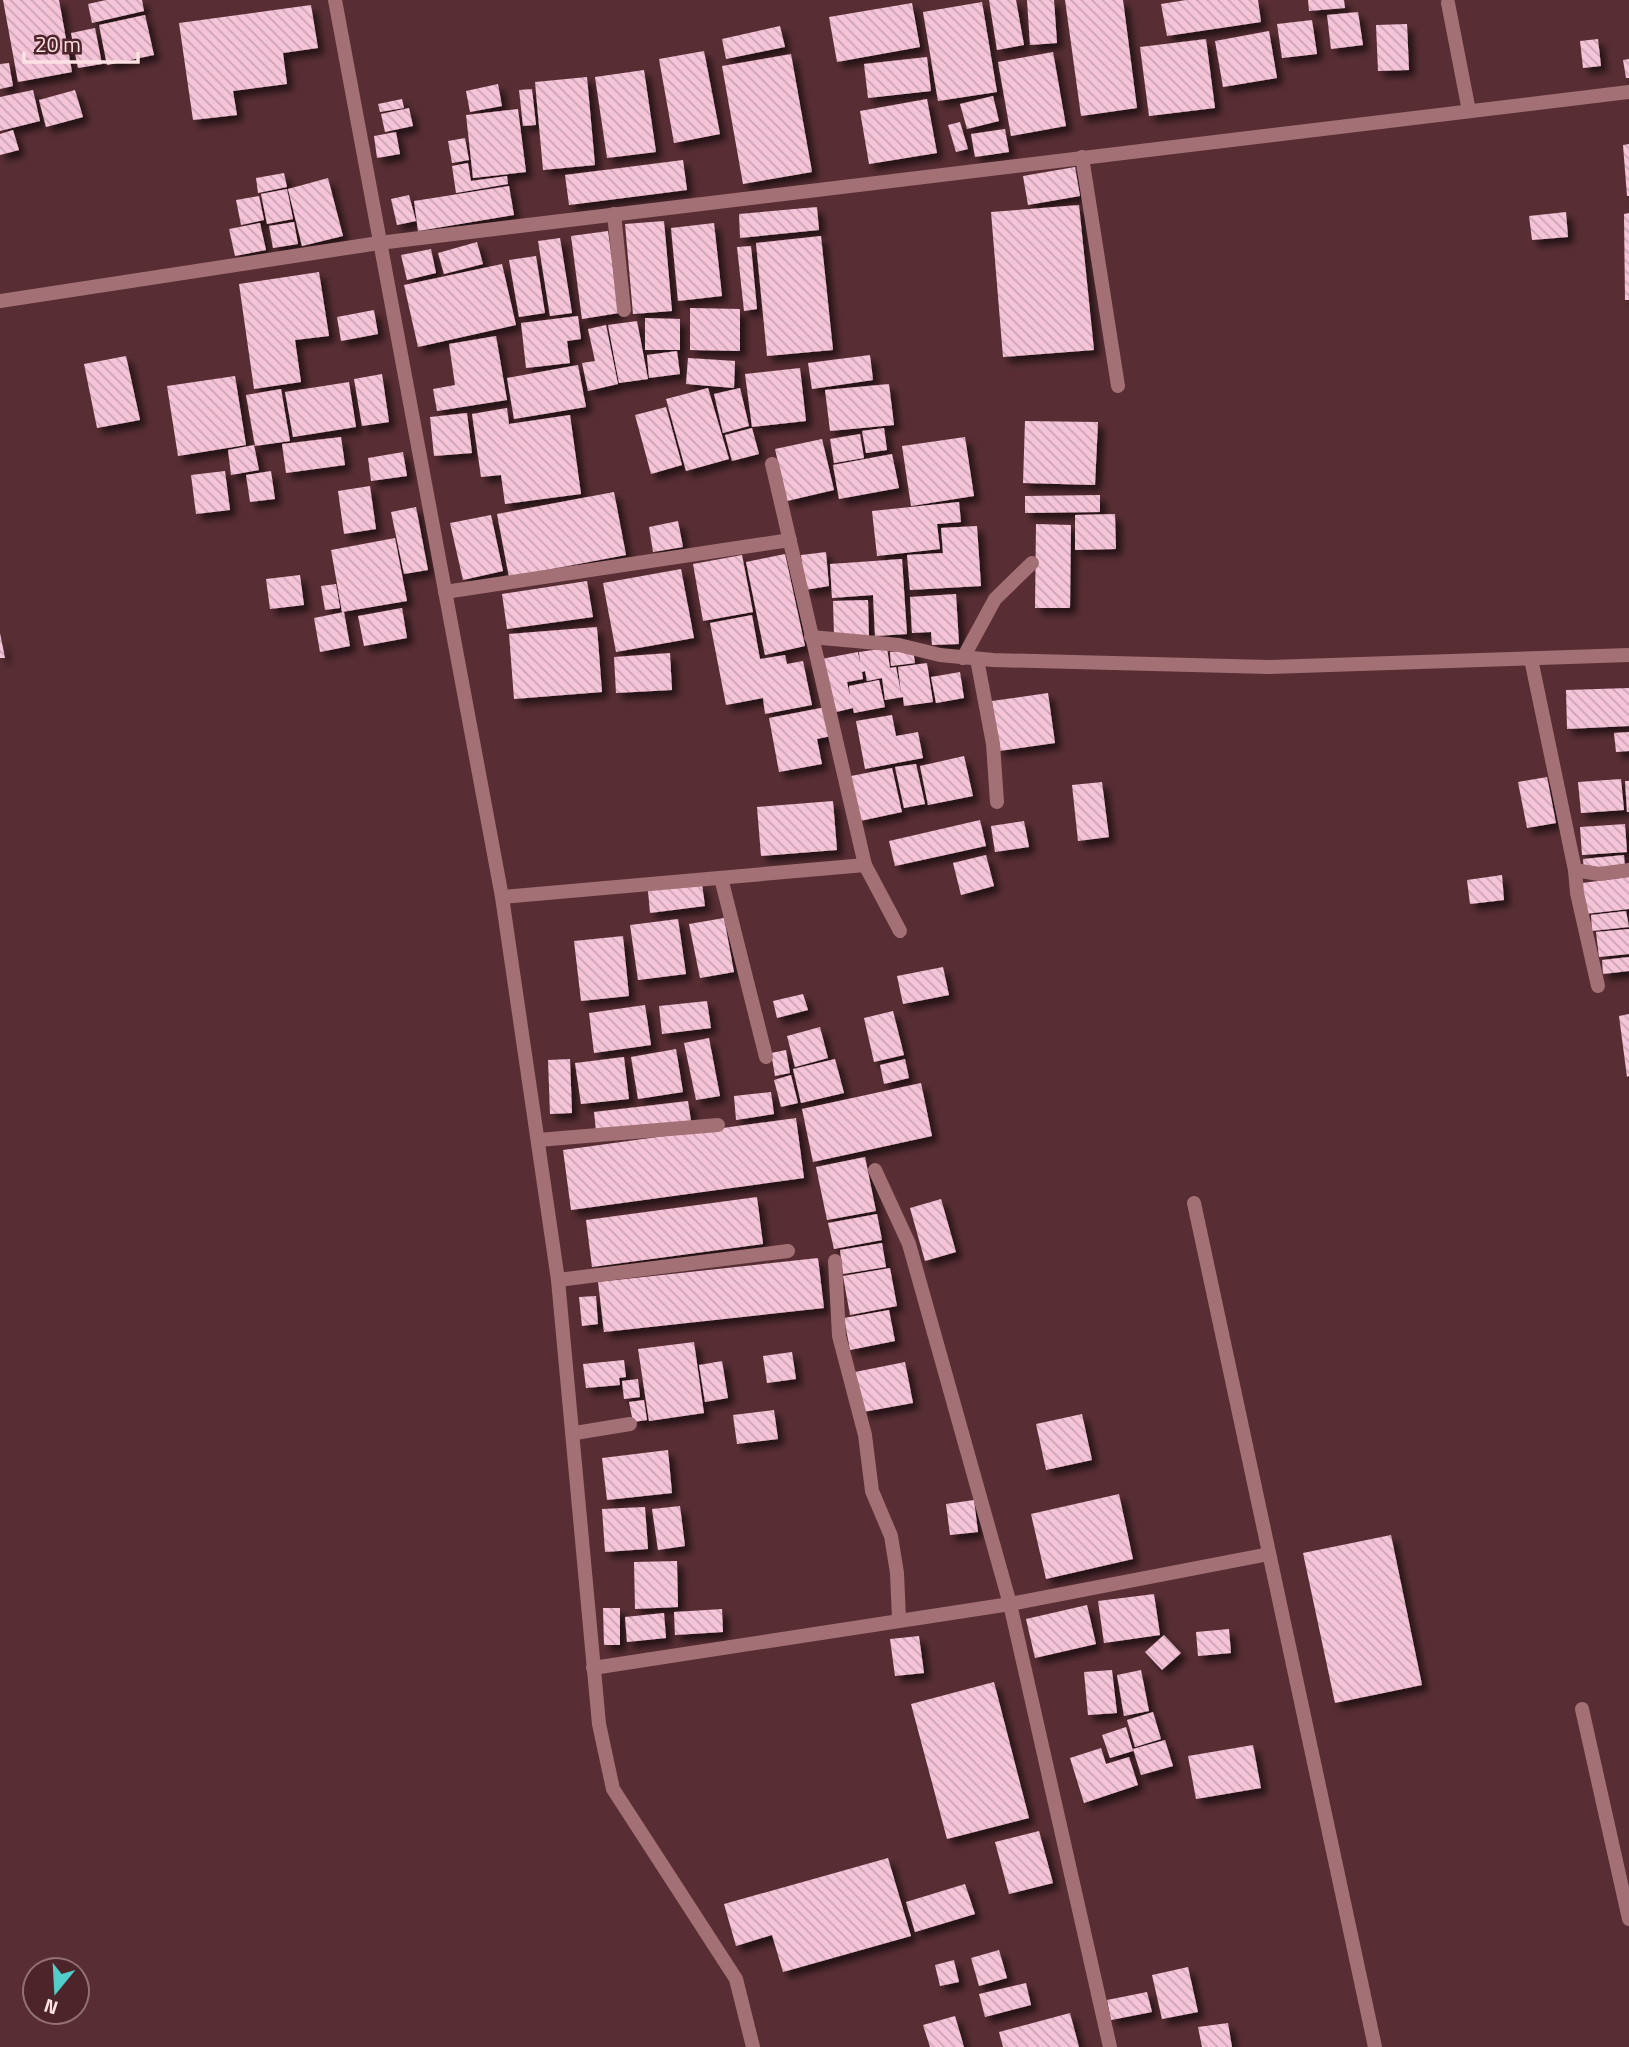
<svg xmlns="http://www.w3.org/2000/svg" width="1629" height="2047" viewBox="0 0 1629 2047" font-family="'Titillium Web',sans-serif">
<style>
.building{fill:url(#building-back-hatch);filter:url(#shadow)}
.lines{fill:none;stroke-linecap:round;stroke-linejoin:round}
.service{stroke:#a37075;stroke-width:14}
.minor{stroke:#a37075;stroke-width:14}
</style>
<defs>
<pattern id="building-back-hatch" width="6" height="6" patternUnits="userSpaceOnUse" patternTransform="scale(1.75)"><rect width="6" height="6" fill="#f5c4d8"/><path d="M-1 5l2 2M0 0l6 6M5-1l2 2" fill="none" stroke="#cba4b3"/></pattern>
<filter id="shadow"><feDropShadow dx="6" dy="6" stdDeviation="3.5" flood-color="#0009"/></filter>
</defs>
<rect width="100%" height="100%" fill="#582e34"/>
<g class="building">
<path d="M3,0H59L72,72L18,82Z"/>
<path d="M106,0H142L144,11L92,23L88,4Z"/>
<path d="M989,0H1016L1024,45L997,50Z"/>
<path d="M1027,0H1054L1057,43L1030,45Z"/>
<path d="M1065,0H1123L1137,108L1081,116Z"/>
<path d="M1186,0H1258L1261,22L1167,36L1161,4Z"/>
<path d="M1308,0H1344L1345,8L1309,11Z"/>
<path d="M982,2L997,92L938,101L923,12Z"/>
<path d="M912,3L920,47L837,62L829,17Z"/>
<path d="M311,5L318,48L283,53L287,84L233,91L237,115L193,120L179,23Z"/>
<path d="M1358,12L1363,45L1331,49L1327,15Z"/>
<path d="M145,15L154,55L107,65L99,25Z"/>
<path d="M1312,20L1317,54L1282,58L1277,24Z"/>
<path d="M1407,24L1409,70L1378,71L1376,25Z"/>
<path d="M780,26L785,47L726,59L722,39Z"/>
<path d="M95,28L102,64L78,68L71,33Z"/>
<path d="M1269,31L1277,78L1223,87L1215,41Z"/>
<path d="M1206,39L1215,108L1149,116L1140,47Z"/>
<path d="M1598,39L1601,66L1583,68L1580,41Z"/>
<path d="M704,51L720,134L674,143L659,59Z"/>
<path d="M1053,52L1066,126L1011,136L998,62Z"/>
<path d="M791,54L812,172L743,184L722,66Z"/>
<path d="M927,57L931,91L868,98L864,64Z"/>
<path d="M1629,59V78H1626L1623,60Z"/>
<path d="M9,63L13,86L0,89V64Z"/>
<path d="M644,70L656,152L607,158L595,77Z"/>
<path d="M587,77L595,165L543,170L535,82Z"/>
<path d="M498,84L502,106L470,112L466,91Z"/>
<path d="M532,89L536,125L523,126L519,90Z"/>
<path d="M33,90L40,121L0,131V97Z"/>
<path d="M75,90L83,117L46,127L39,100Z"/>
<path d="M993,96L999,121L967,129L960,104Z"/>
<path d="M402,99L404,108L380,112L378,104Z"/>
<path d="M927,99L937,153L869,164L860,111Z"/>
<path d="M409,108L413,126L385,132L381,114Z"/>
<path d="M518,109L526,172L473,178L466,115Z"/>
<path d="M960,122L968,149L956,152L948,125Z"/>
<path d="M1005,129L1009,152L975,157L971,134Z"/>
<path d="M13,130L19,150L0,155V134Z"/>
<path d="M396,132L400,154L377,158L374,136Z"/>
<path d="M465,138L469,160L452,163L448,141Z"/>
<path d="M1629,144V196H1627L1623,145Z"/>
<path d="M683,160L687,190L569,205L565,175Z"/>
<path d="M468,163L471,181L507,176L508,184L456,193L452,166Z"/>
<path d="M1075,167L1080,196L1028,205L1023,176Z"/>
<path d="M284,173L287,187L258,193L256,178Z"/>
<path d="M328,178L343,236L302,246L288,189Z"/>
<path d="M509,186L514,215L418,231L414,201Z"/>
<path d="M287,189L293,219L267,224L261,194Z"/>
<path d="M409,195L416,221L397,225L391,199Z"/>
<path d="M259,196L264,220L241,225L236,200Z"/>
<path d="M1079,205L1094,350L1003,357L991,212Z"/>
<path d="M817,207L819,230L740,238L739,214Z"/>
<path d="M1566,212L1568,237L1532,240L1529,216Z"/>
<path d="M1629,213V300H1625L1624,214Z"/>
<path d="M664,221L672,311L633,314L625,224Z"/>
<path d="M294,222L298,244L273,248L269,226Z"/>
<path d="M260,223L266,250L235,256L229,229Z"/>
<path d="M714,223L722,296L678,301L671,228Z"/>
<path d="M608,231L619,313L582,319L571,236Z"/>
<path d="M821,236L833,350L767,356L756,243Z"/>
<path d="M560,238L572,313L550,316L538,241Z"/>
<path d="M477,242L483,264L444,274L438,253Z"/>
<path d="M751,246L757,309L744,311L737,247Z"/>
<path d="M431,249L436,273L407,280L401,255Z"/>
<path d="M536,256L545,313L519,317L509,260Z"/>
<path d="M502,264L516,325L418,347L404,285Z"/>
<path d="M319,272L329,336L295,340L301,382L254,389L239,284Z"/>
<path d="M690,308L740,309V351L690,350Z"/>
<path d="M374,310L378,334L341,341L337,317Z"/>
<path d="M578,316L581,339L567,341L570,363L526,368L521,323Z"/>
<path d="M645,318L680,319V350H645Z"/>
<path d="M637,321L648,379L619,383L608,325Z"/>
<path d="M606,325L618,384L588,391L582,363L595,361L588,329Z"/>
<path d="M496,336L507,400L437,411L433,389L455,385L449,344Z"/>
<path d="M677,351L680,374L649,378L647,355Z"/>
<path d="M870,355L873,380L812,389L808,363Z"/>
<path d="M126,356L140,420L97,428L84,364Z"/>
<path d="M688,358L735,361L734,388L686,384Z"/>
<path d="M578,365L586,407L514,419L507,378Z"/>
<path d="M800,368L806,421L752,427L745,374Z"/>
<path d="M382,374L389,422L362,426L354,379Z"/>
<path d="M235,376L246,445L178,456L167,386Z"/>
<path d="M349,382L356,427L293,437L285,392Z"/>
<path d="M889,384L894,425L830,431L825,390Z"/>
<path d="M708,388L729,459L686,471L666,399Z"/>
<path d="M740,388L749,426L723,433L714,394Z"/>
<path d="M281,389L290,441L255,446L246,395Z"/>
<path d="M666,407L682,465L651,474L635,415Z"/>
<path d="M507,408L509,424L570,415L581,494L505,504L501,475L481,477L472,414Z"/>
<path d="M467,413L472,453L434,456L430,417Z"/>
<path d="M1025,421L1098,422L1095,485L1023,483Z"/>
<path d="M752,428L759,454L732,461L725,435Z"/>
<path d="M884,428L887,450L866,453L862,431Z"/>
<path d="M860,434L864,458L834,463L830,439Z"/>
<path d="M341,437L345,465L286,473L282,444Z"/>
<path d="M965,437L974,496L911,506L902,446Z"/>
<path d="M822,439L834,490L787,501L775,449Z"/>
<path d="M254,445L259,470L231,475L228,450Z"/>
<path d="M403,452L407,476L371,481L368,458Z"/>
<path d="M892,454L899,488L839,499L833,465Z"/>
<path d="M225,471L230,510L196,514L191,475Z"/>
<path d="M271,471L275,499L250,502L246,475Z"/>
<path d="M370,486L376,529L344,534L338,491Z"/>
<path d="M614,492L626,555L509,577L497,514Z"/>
<path d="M1100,495V512L1025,513V496Z"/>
<path d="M959,502L961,522L937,524L940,549L877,556L872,511Z"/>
<path d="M416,507L428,570L404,574L391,512Z"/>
<path d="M1115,514L1116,549L1075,550V515Z"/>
<path d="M491,515L503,571L463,580L450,523Z"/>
<path d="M678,521L683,547L653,552L649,527Z"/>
<path d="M1036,524L1071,525L1070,608H1035Z"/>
<path d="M977,526L981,586L910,590L907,555L943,553L941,528Z"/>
<path d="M395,538L407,601L342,612L331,550Z"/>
<path d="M826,552L829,586L805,590L801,555Z"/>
<path d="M785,554L805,646L765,655L746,562Z"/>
<path d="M742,555L753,612L703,621L693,564Z"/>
<path d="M902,559L907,634L875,636L873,595L832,598L830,564Z"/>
<path d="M681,569L694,638L616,652L603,583Z"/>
<path d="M300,575L304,605L270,609L266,579Z"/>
<path d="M587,581L593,617L507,629L502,594Z"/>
<path d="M336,584L340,608L325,610L321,586Z"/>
<path d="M956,594L959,644L932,645L931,632L912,633L910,597Z"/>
<path d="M868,600L869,636H834L833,601Z"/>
<path d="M402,608L407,638L364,646L358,616Z"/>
<path d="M344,612L350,646L320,652L314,618Z"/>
<path d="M752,615L760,659L785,655L787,664L803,661L812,705L765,714L763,698L726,705L710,623Z"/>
<path d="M597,627L602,692L514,699L509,634Z"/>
<path d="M0,633L5,658H0Z"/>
<path d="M887,648L890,668L896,667L901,693L898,667L927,663L933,702L904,706L903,697L885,700L882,678L867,681L865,671L862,672L863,679L847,682L850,696L849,686L879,680L885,707L854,713L853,708L832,713L821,659L858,652L860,663L859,652Z"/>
<path d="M913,650L915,663L891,666L890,652Z"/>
<path d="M670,653L672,690L616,693L614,657Z"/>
<path d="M960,672L964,698L936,703L931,677Z"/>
<path d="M1629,688V726L1567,729L1566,690Z"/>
<path d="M1048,693L1055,743L999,751L992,701Z"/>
<path d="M826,707L831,736L817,739L822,764L779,772L769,718Z"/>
<path d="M892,715L896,736L918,732L923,758L865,769L856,721Z"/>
<path d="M1629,732V751L1616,752L1614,733Z"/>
<path d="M964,756L973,796L928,805L920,766Z"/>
<path d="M916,764L925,804L904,808L895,767Z"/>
<path d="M892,768L902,812L860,821L851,776Z"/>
<path d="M1547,777L1556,823L1527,828L1518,782Z"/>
<path d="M1621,779L1624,810L1581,813L1578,782Z"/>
<path d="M1625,781H1629V812H1627Z"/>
<path d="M1102,782L1109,837L1078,841L1072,785Z"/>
<path d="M833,801L837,850L761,856L757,807Z"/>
<path d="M980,820L986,846L895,866L889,841Z"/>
<path d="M1024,821L1029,847L995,852L991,826Z"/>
<path d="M1625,824L1627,852L1582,855L1580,827Z"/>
<path d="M986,855L994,886L961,895L953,863Z"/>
<path d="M1624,855L1625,868L1584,871L1583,859Z"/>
<path d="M1502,875L1504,900L1470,904L1467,880Z"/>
<path d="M1629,877V909L1585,914L1582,883Z"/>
<path d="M702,884L705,906L650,913L648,891Z"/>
<path d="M1626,911L1629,927L1592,931L1591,915Z"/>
<path d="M724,918L734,972L700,978L689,924Z"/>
<path d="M678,919L686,974L638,980L630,925Z"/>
<path d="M1629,929V954L1599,957L1596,932Z"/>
<path d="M623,936L629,996L581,1001L574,941Z"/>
<path d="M1629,957V971L1603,974L1602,960Z"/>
<path d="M943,967L949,995L903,1004L897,976Z"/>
<path d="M803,994L808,1010L777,1018L773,1001Z"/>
<path d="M707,1001L711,1028L662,1034L659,1006Z"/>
<path d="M645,1005L651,1045L594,1053L589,1013Z"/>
<path d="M893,1011L904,1055L874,1062L864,1018Z"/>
<path d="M1629,1014V1076L1627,1077L1619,1016Z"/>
<path d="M820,1027L828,1058L795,1067L787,1036Z"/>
<path d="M709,1038L720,1096L696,1100L684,1043Z"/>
<path d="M676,1049L683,1092L638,1099L631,1057Z"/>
<path d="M786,1050L790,1073L775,1076L771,1053Z"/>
<path d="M624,1057L629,1099L581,1104L575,1063Z"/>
<path d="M570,1059L572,1113L550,1114L548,1060Z"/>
<path d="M835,1059L844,1093L801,1103L793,1069Z"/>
<path d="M905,1059L909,1078L884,1084L880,1065Z"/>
<path d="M791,1075L798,1103L781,1107L774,1080Z"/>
<path d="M921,1083L932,1136L813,1162L802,1109Z"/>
<path d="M771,1092L774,1114L736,1120L734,1096Z"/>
<path d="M688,1101L691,1121L596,1131L594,1112Z"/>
<path d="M796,1118L804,1178L571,1210L563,1150Z"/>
<path d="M865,1157L876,1211L827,1220L816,1167Z"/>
<path d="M757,1197L763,1244L592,1267L586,1220Z"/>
<path d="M941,1199L956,1252L925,1261L910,1208Z"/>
<path d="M877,1214L882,1240L834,1249L828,1223Z"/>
<path d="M882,1243L886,1267L843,1274L840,1250Z"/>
<path d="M818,1258L824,1308L604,1332L598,1282Z"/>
<path d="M890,1268L897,1306L850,1315L843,1276Z"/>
<path d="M596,1296L598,1324L582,1326L579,1297Z"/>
<path d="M889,1310L895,1341L850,1350L844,1318Z"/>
<path d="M694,1342L704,1413L649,1421L638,1349Z"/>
<path d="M792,1352L796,1379L767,1383L763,1356Z"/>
<path d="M624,1360L626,1377L619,1378L620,1385L586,1388L583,1364Z"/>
<path d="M722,1361L728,1398L705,1402L699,1365Z"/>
<path d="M905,1362L913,1403L863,1412L855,1372Z"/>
<path d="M638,1379L640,1397L624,1399L622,1381Z"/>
<path d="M644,1400L647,1420L633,1422L629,1402Z"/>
<path d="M774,1410L778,1439L737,1444L733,1415Z"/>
<path d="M1082,1414L1092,1460L1046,1470L1036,1424Z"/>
<path d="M668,1450L672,1493L607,1500L602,1458Z"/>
<path d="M1119,1494L1133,1559L1046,1579L1031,1514Z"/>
<path d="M974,1500L978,1532L950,1535L946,1504Z"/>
<path d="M680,1506L685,1546L658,1550L652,1509Z"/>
<path d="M645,1507L648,1549L605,1552L602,1509Z"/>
<path d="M1391,1535L1422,1685L1335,1703L1303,1553Z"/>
<path d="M677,1561L678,1607L635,1609L634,1562Z"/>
<path d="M1154,1594L1160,1635L1104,1643L1098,1601Z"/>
<path d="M1087,1605L1096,1644L1035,1658L1026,1619Z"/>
<path d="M603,1608H620V1645H604Z"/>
<path d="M722,1609L723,1632L675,1635L674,1612Z"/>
<path d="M664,1613L666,1638L627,1642L625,1617Z"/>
<path d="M1229,1629L1231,1653L1198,1656L1196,1632Z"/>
<path d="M1164,1635L1181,1653L1162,1670L1145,1652Z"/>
<path d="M919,1636L924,1673L895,1676L890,1639Z"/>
<path d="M1112,1670L1117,1713L1088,1715L1084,1672Z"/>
<path d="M1141,1670L1149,1711L1124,1716L1117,1675Z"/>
<path d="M994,1682L1029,1818L947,1839L911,1704Z"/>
<path d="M1153,1712L1161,1739L1135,1747L1127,1720Z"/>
<path d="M1126,1727L1133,1751L1110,1758L1102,1735Z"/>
<path d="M1165,1740L1173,1766L1141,1775L1133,1749Z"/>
<path d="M1253,1745L1261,1788L1196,1799L1188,1756Z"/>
<path d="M1101,1748L1106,1764L1129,1757L1138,1785L1084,1803L1070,1758Z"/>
<path d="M1039,1831L1053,1883L1009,1894L995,1842Z"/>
<path d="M888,1858L911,1936L783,1972L772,1935L736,1946L724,1904Z"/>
<path d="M965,1884L975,1914L915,1932L906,1902Z"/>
<path d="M999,1950L1007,1978L979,1986L971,1958Z"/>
<path d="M954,1960L959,1982L940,1986L935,1965Z"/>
<path d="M1188,1967L1198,2012L1162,2019L1152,1975Z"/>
<path d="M1026,1983L1031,2005L985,2017L979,1994Z"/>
<path d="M1147,1992L1152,2012L1111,2020L1107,2000Z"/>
<path d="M1070,2013L1079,2047H1003L999,2032Z"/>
<path d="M955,2016L964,2047H930L923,2025Z"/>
<path d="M1228,2023L1232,2047H1202L1198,2027Z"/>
</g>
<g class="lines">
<g class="service">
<path d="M1448,3L1469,111"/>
<path d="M1082,157L1118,386"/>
<path d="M614,214L624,310"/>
<path d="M963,658L995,599L1032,563"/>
<path d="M1575,870L1577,893L1598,986"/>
<path d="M538,1140L718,1125"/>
<path d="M835,1261L839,1336L865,1435L872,1491L891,1536L897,1573L899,1619"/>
<path d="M558,1280L788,1251"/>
<path d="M575,1433L630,1424"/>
</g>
<g class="minor">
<path d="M335,0L502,897L558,1280L599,1724L613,1789L736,1979L753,2047"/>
<path d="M0,301L379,243L1629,92"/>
<path d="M445,592L790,540"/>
<path d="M811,637L899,645L940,655L993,660L1269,667L1629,655"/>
<path d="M977,659L993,744L997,802"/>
<path d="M1531,659L1575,870L1599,874L1629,870"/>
<path d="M865,865L900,931"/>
<path d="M721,878L766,1057"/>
<path d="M502,897L865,865L772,464"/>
<path d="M875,1170L909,1244L1010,1604L1269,1554"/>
<path d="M1194,1203L1375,2047"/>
<path d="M593,1668L1010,1604L1110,2047"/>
<path d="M1582,1709L1629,1919"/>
</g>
</g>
<g transform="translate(56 1991) rotate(198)"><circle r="33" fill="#4d242a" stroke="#937074" stroke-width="2"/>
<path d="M0-5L12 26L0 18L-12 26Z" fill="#53cdc9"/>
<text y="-10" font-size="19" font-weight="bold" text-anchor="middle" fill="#fde1e3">N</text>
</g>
<path d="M24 52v10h114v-10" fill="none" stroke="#fde1e3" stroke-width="3.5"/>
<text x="35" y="52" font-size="21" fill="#fde1e3" stroke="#4d242a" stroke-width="5" paint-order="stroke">20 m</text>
</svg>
